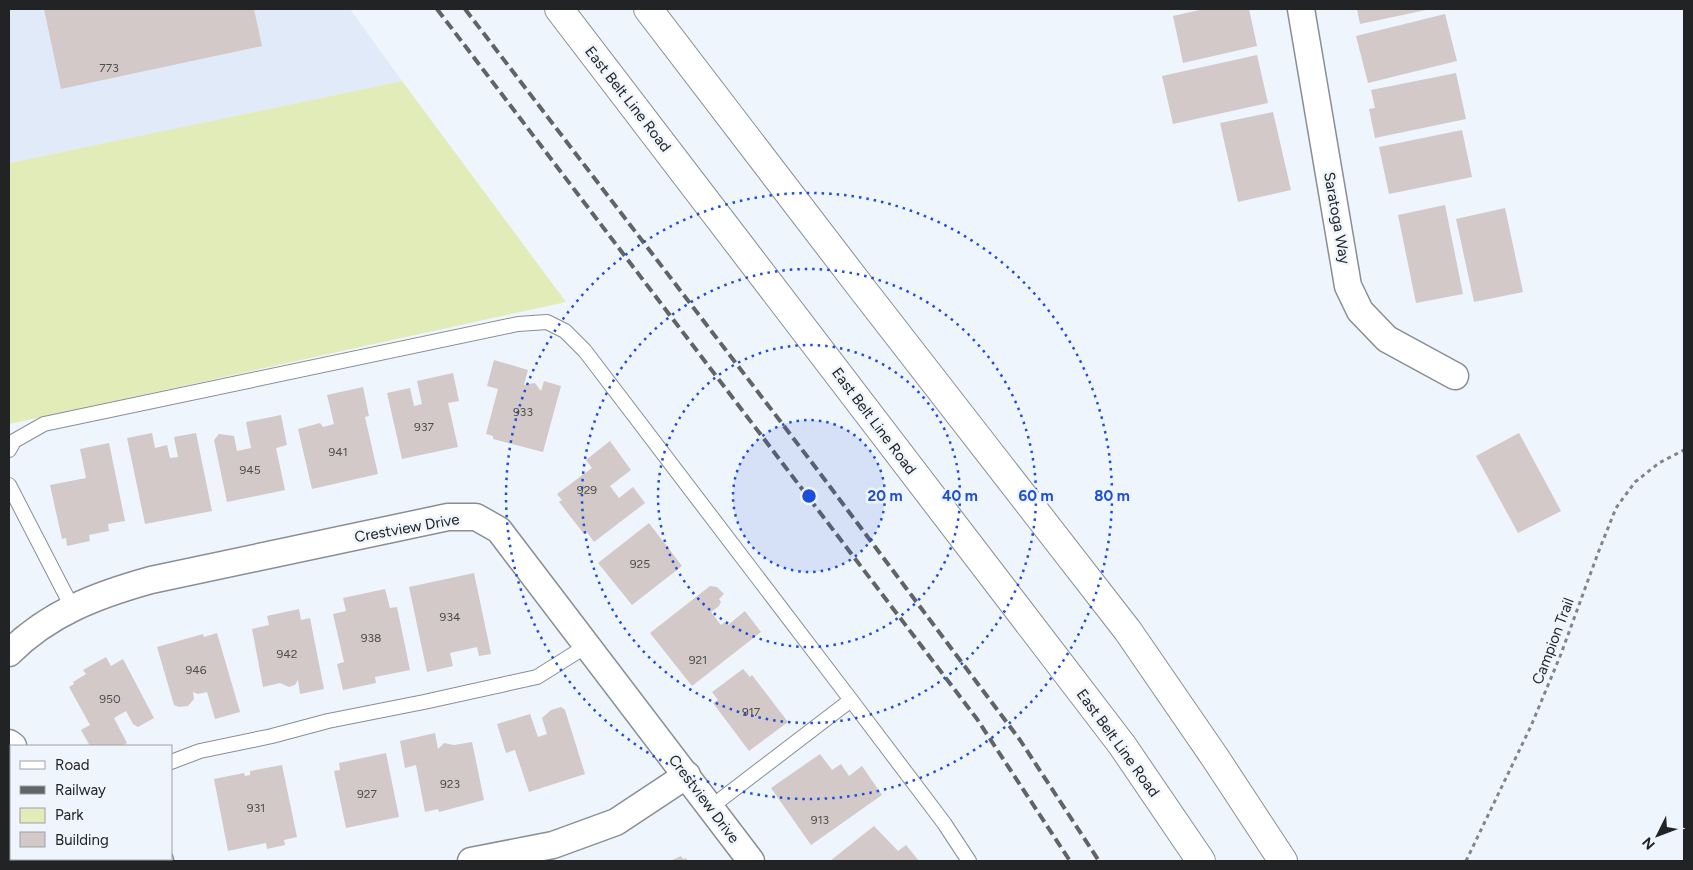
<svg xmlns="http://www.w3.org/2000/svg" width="1693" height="870" viewBox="0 0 1693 870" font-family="Figtree,sans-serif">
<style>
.built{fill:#e0eaf8}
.green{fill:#e2ecb8}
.building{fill:#d3c9c8}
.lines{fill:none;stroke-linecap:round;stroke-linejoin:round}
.service-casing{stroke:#898e95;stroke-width:16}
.minor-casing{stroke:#898e95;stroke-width:29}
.primary-casing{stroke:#898e95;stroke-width:30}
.path{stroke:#818589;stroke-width:3;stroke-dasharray:4 4;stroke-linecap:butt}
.service{stroke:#fff;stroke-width:14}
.minor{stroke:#fff;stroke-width:26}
.primary{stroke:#fff;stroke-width:28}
.rail{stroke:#606467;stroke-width:4;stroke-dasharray:10 5;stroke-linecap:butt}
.ring{fill:none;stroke:#1d4ed8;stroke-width:2.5;stroke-dasharray:2.5 5}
.labels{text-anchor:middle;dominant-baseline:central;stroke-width:5;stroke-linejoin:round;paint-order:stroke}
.number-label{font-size:12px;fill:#4e4c4e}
.street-label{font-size:15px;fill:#212325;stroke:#eff5fc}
.centre{fill:#1d4ed8;stroke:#eff5fc;stroke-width:2.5}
.ring-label{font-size:15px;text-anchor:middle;font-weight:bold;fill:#1d4ed8;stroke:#eff5fc;stroke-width:5;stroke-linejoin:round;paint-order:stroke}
</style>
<rect width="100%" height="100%" fill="#eff5fc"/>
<path class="built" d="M9,9H350L402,81L9,163Z"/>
<path class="green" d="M402,81L566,302L9,424V163Z"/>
<g class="building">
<path d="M44,9H254L262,46L61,89Z"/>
<path d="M1204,9H1249L1257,46L1183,63L1173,16Z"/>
<path d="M1357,9H1426V10L1360,24Z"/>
<path d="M1445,14L1457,61L1368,83L1356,36Z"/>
<path d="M1257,55L1268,103L1173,124L1162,76Z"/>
<path d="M1456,73L1466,119L1375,138L1369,109L1375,108L1371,90Z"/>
<path d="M1273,112L1291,190L1238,202L1220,123Z"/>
<path d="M1462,130L1472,177L1389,194L1379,147Z"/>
<path d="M1445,205L1463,294L1416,303L1398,215Z"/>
<path d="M1505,208L1523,292L1474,302L1456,219Z"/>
<path d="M494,360L528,370L524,385L535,383L541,391L544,381L561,386L543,452L493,439V436L486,434L498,389L487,386Z"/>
<path d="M453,373L459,401L448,403L458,447L402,459L387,393L410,388L414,406L422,404L417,381Z"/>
<path d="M363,387L369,416L365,417L378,474L312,489L298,429L320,423L323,427L334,424L327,395Z"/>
<path d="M281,415L287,445L276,448L285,490L227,502L214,440L219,434L234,436L237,451L251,448L246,422Z"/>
<path d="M152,433L155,448L167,445L170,458L178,457L174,437L196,433L212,511L145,524L127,438Z"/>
<path d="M1519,433L1561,511L1518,533L1476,456Z"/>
<path d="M610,441L631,470L610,486L619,498L633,487L645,503L594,542L587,532L584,534L559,502L562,500L557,494L592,468L586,460Z"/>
<path d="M109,443L125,521L108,524L109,531L89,535L90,541L67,546L66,538L62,539L50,485L86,478L80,449Z"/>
<path d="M649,523L682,566L632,605L598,563Z"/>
<path d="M474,573L491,654L479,656L477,647L450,653L453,666L427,672L409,587Z"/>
<path d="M710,586L717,587L724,594L719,599L721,602L719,606L711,612L721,625L725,622L728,625L745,611L761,632L692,686L650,633Z"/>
<path d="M385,589L390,608L397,607L410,670L375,677L376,683L343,690L337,664L344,662L333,614L346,611L343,598Z"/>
<path d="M299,609L301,620L310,618L324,689L300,694L298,680L295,685L289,687L280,683L263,687L252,629L269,625L267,616Z"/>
<path d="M217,633L240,712L215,719L207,692L198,694L193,692L194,699L188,706L179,707L174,705L157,647L203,634L204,637Z"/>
<path d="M106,657L111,666L123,659L154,718L138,727L133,724L126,711L114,718L127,743L121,746H90L81,730L90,725L69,687L74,684L73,682L86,674L83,670Z"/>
<path d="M743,669L750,677L752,675L788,722L749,751L713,703L718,700L712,692Z"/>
<path d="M561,707L565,710L585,774L529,792L515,750L506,753L497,724L530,714L538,737L547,734L542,718L551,710Z"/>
<path d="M435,733L438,749L444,743L454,745L472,742L484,800L439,812L438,809L425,812L416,765L405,768L400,741Z"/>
<path d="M386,753L399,817L346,828L334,771L340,770L339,763Z"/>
<path d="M820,754L832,770L841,764L849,776L862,766L882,795L811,845L771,788Z"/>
<path d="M282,765L297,837L284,840L285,845L267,849L266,843L228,851L214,779L244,773L245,776L250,775V771Z"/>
<path d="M9,820L11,822V859H54L52,861H9Z"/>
<path d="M874,826L898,851L906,845L919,861H830Z"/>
<path d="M681,856L683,859L686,858L688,861H670Z"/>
</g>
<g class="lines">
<g class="service-casing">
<g id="service">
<path d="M9,450L14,441L44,424L518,324L547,322L565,331L585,351L851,700L944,823L969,861"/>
<path d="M9,485L72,607"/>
<path d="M171,762L200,751L272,736L328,721L424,702L537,677L588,645"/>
<path d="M711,807L851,700"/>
</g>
</g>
<g class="minor-casing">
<g id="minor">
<path d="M1301,9L1348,286L1360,311L1387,339L1455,376"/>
<path d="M9,653C49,613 97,595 151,580L448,517H476L499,530L751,861"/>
<path d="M9,743L13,746"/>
<path d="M156,859L160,861"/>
<path d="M471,861L553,845L616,822L687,775"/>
</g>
</g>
<g class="primary-casing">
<g id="primary">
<path d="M559,9L1122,745L1201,861"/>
<path d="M648,9L860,286L1128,631L1216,759L1283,861"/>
</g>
</g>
<path class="path" d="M1466,861L1531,726L1561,654L1598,553L1616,508L1635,482L1659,463L1684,450"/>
<use href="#service" class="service"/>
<use href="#minor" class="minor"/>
<use href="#primary" class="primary"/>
<g class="rail">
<path d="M437,9L977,719L1070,861"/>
<path d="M465,9L813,464L1020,740L1099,861"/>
</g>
</g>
<circle cx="809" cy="496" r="76" fill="#1d4ed8" fill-opacity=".12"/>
<g class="ring">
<circle cx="809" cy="496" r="76"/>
<circle cx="809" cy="496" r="151"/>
<circle cx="809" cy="496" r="227"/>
<circle cx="809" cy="496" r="303"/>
</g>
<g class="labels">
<g class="number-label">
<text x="109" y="68">773</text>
<text x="523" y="412">933</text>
<text x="424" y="427">937</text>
<text x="338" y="452">941</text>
<text x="250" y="470">945</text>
<text x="587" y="490">929</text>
<text x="640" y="564">925</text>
<text x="450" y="617">934</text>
<text x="371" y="638">938</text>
<text x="287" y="654">942</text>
<text x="698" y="660">921</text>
<text x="196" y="670">946</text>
<text x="110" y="699">950</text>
<text x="751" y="712">917</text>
<text x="450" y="784">923</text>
<text x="367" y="794">927</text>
<text x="256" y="808">931</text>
<text x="820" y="820">913</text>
</g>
<g class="street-label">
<text transform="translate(628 99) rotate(52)">East Belt Line Road</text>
<text transform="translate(1337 218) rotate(80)">Saratoga Way</text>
<text transform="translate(874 421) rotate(53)">East Belt Line Road</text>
<text transform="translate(407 528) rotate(-10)">Crestview Drive</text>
<text transform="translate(1553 641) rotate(-69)">Campion Trail</text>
<text transform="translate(1118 743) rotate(54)">East Belt Line Road</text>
<text transform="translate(704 799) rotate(53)">Crestview Drive</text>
</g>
</g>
<circle cx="809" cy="496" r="8" class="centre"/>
<g class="ring-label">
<text x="885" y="501">20 m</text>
<text x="960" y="501">40 m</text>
<text x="1036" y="501">60 m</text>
<text x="1112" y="501">80 m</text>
</g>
<rect width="1693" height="870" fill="none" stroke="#212325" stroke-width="20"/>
<rect x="10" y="745" width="162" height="115" fill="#eff5fc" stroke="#9da1a6"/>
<rect x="20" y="761" width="25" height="8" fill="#ffffff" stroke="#9da1a6"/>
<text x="55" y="770" font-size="15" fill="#212325">Road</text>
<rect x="20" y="786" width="25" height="8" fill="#606467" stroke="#9da1a6"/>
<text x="55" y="795" font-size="15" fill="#212325">Railway</text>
<rect x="20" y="808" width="25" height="15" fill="#e2ecb8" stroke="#9da1a6"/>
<text x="55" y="820" font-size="15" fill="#212325">Park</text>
<rect x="20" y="832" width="25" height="15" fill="#d3c9c8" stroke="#9da1a6"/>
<text x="55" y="845" font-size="15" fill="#212325">Building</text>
<g transform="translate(1658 835) rotate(228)" stroke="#eff5fc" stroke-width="4" paint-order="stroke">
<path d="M0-4L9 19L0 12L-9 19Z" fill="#212325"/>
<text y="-8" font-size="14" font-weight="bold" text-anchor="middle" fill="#212325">N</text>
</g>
</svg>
